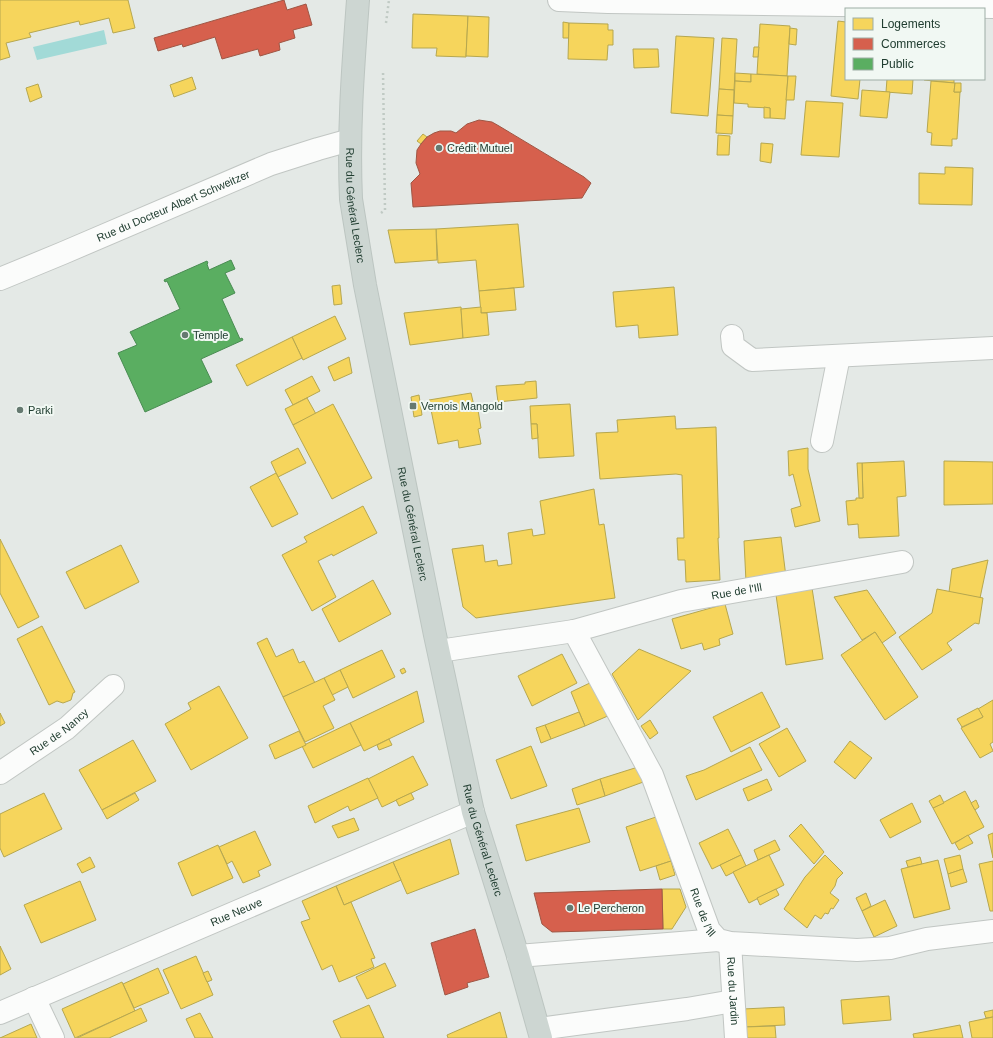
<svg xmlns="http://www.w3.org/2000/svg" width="993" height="1038" viewBox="0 0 993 1038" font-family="Helvetica,sans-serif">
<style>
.water{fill:#a2dad7}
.homes{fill:#f6d55c;stroke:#b6a74f}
.shops{fill:#d6604d;stroke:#9f5644}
.public{fill:#5aae61;stroke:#498c52}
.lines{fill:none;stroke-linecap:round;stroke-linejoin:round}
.minor-casing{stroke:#c1c6c3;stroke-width:24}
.major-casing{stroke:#bcc5c1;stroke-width:24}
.path{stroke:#c0cac4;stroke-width:2.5;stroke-dasharray:2 3;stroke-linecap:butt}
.minor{stroke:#fbfcfb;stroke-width:22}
.major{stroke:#cdd6d2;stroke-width:22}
.poi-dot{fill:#657970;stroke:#f1f8f3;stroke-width:1.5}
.labels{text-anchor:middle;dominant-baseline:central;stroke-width:4;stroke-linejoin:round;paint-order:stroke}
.poi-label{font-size:11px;fill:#203d30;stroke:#f1f8f3;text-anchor:start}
.street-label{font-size:11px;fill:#203d30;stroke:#f1f8f3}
</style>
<rect width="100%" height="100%" fill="#e4e9e6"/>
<path class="water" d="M104,30L107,44L37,60L33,47Z"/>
<g class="homes">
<path d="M0,0H128L135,28L113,33L109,18L80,25L79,21L29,33L31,37L6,43L10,57L0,60Z"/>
<path d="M413,14L468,16L466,57L436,56L437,48H412Z"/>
<path d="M468,16L489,17L488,57L466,56Z"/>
<path d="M838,21L846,22V79H860L858,99L831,96Z"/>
<path d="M563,22L569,23V38H563Z"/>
<path d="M569,23L608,24V30H613V45H608L607,60L568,59Z"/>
<path d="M760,24L790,26L787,76L757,74Z"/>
<path d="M790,28L797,29L796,45L789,44Z"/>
<path d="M676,36L714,38L708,116L671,113Z"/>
<path d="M722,38L737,39L734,90L719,89Z"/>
<path d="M754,47H759L758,57H753Z"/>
<path d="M633,49H658L659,67L634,68Z"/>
<path d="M735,73L751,74V82L735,81Z"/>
<path d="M751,74L788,76L785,119L770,118V108L748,107V104L734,103L735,81L751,82Z"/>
<path d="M788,76H796L794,100H786Z"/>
<path d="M192,77L196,89L174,97L170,85Z"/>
<path d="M887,79H913L912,94L886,92Z"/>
<path d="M924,79H954V83L924,80Z"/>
<path d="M931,81L955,83L954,92H960L957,139H952V146L931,145L932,133L927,132Z"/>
<path d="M955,83H961V92H954Z"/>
<path d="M38,84L42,97L30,102L26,88Z"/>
<path d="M719,89L734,90L733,116L717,115Z"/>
<path d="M862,90L890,92L887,118L860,116Z"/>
<path d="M806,101L843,103L839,157L801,155Z"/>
<path d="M764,107L770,108V118H764Z"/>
<path d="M717,115L733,116L732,134L716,133Z"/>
<path d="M423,134L427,137L421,144L417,141Z"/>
<path d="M718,135L730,136L729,155H717Z"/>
<path d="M761,143L773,144L771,163L760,161Z"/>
<path d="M945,167L973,168L972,205L919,204V173L945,174Z"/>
<path d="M518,224L524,287L479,291L476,260L438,263L436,229Z"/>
<path d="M436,229L437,260L395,263L388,230Z"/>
<path d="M340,285L342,304L334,305L332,286Z"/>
<path d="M674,287L678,335L639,338L638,325L616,327L613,292Z"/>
<path d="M514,288L516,310L481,313L479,291Z"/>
<path d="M461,307L463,338L410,345L404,313Z"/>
<path d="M481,307V313H487L489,335L463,338L461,309Z"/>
<path d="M335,316L346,339L303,360L292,337Z"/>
<path d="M292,337L302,358L247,386L236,365Z"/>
<path d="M349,357L352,373L334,381L328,367Z"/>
<path d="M312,376L320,391L293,405L285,390Z"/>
<path d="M536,381L537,398L498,402L496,386L525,384V382Z"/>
<path d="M471,393L475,410H478L481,428L478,429L481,444L459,448L458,440L438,444L429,400Z"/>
<path d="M419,395L422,415L414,417L411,397Z"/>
<path d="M307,398L316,414L293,425L285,409Z"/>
<path d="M333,404L372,478L332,499L293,425Z"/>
<path d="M570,404L574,456L539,458L537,424H531L530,406Z"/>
<path d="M675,416L676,429L716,427L719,538H718L720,580L686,582L685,560H678L677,538H684L682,475L676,474L600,479L596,433L618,432L617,420Z"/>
<path d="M531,424H537L538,438L532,439Z"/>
<path d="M298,448L306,463L278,477L271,462Z"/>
<path d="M808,448V469L820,521L795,527L791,509L801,506L793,474L789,476L788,451Z"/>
<path d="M904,461L906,496L897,497L899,536L859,538L858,524L848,525L846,501L856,500V498H863L862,463Z"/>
<path d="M944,461L993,462V504L944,505Z"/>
<path d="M857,463H862L863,498H859Z"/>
<path d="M276,473L298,514L272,527L250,487Z"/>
<path d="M594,489L599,525L604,524L615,598L476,618L463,607L452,549L483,545L485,562L497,560L498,566L512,564L508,533L532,529L533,536L545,534L540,501Z"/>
<path d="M363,506L377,533L333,556L332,554L318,561L336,597L312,611L282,555L307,542L304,537Z"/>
<path d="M781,537L786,577L746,582L744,541Z"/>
<path d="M0,539L39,617L18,628L0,593Z"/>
<path d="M121,545L139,582L85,609L66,572Z"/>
<path d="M988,560L980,598L949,592L952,569Z"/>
<path d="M373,580L391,614L339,642L322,609Z"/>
<path d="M812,588L823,659L786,665L776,595Z"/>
<path d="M937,589L983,598L979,624L975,623L947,643L952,650L922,670L899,637L932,613Z"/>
<path d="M867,590L896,633L882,643L875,632L862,640L834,597Z"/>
<path d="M725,604L733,634L719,639L720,645L704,650L702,643L681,649L672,619Z"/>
<path d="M42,626L75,692L73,693L71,700L63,703L57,701L49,705L17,639Z"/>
<path d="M875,632L918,697L885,720L841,655Z"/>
<path d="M267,638L276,657L293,649L299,663L304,661L315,683L283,697L257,643Z"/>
<path d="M639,649L691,671L638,720L612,674Z"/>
<path d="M382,650L395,677L353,698L340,670Z"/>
<path d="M562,654L577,683L532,706L518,676Z"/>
<path d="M404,668L406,672L402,674L400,670Z"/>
<path d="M340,670L348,687L332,695L324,678Z"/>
<path d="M324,678L335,700L323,706L334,728L305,742L283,697Z"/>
<path d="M594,681L610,715L585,726L571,692Z"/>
<path d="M219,686L248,738L191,770L165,724L191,709L188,703Z"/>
<path d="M417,691L424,722L364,751L350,723Z"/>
<path d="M762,692L780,727L731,752L713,717Z"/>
<path d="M993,700V742L990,744L993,751L980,758L961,728L983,717L978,709Z"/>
<path d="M978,708L983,717L962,727L957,719Z"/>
<path d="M579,712L585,726L551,739L545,725Z"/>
<path d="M0,713L5,723L0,726Z"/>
<path d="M650,720L658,733L650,739L641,726Z"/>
<path d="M350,723L361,745L313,768L302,746Z"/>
<path d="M545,725L551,739L541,743L536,728Z"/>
<path d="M787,728L806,761L779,777L759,744Z"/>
<path d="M299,731L306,745L275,759L269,745Z"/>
<path d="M389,739L392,745L379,750L377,745Z"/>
<path d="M133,740L156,781L102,810L79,770Z"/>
<path d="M850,741L872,758L855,779L834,762Z"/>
<path d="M531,746L547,786L511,799L496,760Z"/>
<path d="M750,747L762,770L696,800L686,776L704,770Z"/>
<path d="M413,756L428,785L382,807L368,779Z"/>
<path d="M638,767L646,781L605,796L600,779Z"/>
<path d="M368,778L378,798L350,811L348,806L315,823L308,806Z"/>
<path d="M600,779L605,796L577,805L572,789Z"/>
<path d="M767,779L772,790L748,801L743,789Z"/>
<path d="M965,791L984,827L952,844L933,808Z"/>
<path d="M44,793L62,829L4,857L0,848V814Z"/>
<path d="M135,793L139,800L107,819L102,810Z"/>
<path d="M411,793L414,799L399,806L396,800Z"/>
<path d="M940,795L944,803L933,808L929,801Z"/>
<path d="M976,800L979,807L975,810L971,803Z"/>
<path d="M912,803L921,822L890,838L880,820Z"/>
<path d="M579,808L590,842L526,861L516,825Z"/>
<path d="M656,817L671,861L640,871L626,827Z"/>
<path d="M354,818L359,830L338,838L332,826Z"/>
<path d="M801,824L824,852L814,864L789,836Z"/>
<path d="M728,829L741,855L712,869L699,843Z"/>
<path d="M255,831L271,865L258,871L260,876L243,883L232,861L227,864L219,847Z"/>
<path d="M993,833V858L988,835Z"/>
<path d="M968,835L973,843L959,850L955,843Z"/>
<path d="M450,839L459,874L407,894L393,862Z"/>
<path d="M775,840L780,850L758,860L754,850Z"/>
<path d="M218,845L233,878L192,896L178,863Z"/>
<path d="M741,855L746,866L726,876L720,865Z"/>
<path d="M769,855L784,885L749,903L733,872Z"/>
<path d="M825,855L843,873L837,879L835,886L830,893L839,900L833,909L831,908L828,914L825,913L821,919L815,915L807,928L784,909L805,877Z"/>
<path d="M960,855L963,869L948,874L944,859Z"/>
<path d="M90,857L95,867L82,873L77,864Z"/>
<path d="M920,857L922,864L908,867L906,861Z"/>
<path d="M938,860L950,909L914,918L901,869Z"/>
<path d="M671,861L675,875L660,880L656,866Z"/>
<path d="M993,861V911H990L979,864Z"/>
<path d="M393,862L401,880L344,905L336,886Z"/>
<path d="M963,869L967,882L951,887L948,874Z"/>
<path d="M80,881L96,920L41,943L24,905Z"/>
<path d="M336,886L344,905L351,902L375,958L371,959L374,967L339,982L332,965L322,970L301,922L310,919L302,901Z"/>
<path d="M662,889H680L686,907L672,929H663Z"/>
<path d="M776,889L779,895L760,905L757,898Z"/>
<path d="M866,893L871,906L862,911L856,898Z"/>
<path d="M885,900L897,926L874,937L862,911Z"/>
<path d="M0,946L11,969L0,975Z"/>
<path d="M196,956L213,995L181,1009L163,970Z"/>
<path d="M385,963L396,986L367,999L356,977Z"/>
<path d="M158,968L169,993L134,1008L123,984Z"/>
<path d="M208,971L212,980L207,982L203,973Z"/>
<path d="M122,982L135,1011L75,1038L62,1009Z"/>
<path d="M889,996L891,1020L843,1024L841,1000Z"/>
<path d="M369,1005L384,1038H341L333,1021Z"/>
<path d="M784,1007L785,1025L744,1027L743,1009Z"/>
<path d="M141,1008L147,1021L109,1038H77Z"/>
<path d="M993,1010V1017L986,1018L984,1012Z"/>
<path d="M500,1012L507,1038H448L447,1035Z"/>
<path d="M200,1013L213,1038H195L186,1019Z"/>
<path d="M993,1017V1038H972L969,1022Z"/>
<path d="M31,1024L37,1038H0Z"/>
<path d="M960,1025L963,1038H914L913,1034Z"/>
<path d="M775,1026L776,1038H745L744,1027Z"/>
</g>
<g class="shops">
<path d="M284,0L287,10L306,4L312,25L293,30L295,38L279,43L280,50L260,56L258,49L222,59L215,37L183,47L182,44L158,51L154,38Z"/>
<path d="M479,120L492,122L499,126L584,177L591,183L582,198L413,207L411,183L420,174L416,163L417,150L421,144L427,137L434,133L440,131H451L456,133L467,124Z"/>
<path d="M662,889L663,929L552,932L542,924L534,893Z"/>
<path d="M475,929L489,977L467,983L468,987L445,995L431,943Z"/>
</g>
<path class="public" d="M231,260L235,269L225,273L235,293L222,299L240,339L242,338L243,340L201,359L212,382L145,412L118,353L137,345L130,332L180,309L167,281L165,282L164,280L207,261L208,263L207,264L209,270Z"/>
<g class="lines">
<g class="minor-casing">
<g id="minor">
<path d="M559,0L608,2L993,7"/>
<path id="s1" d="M0,279L63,253L271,164L318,149L350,140"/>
<path d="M732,336L733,346L752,360L993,348"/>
<path d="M822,441L839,356"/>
<path id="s2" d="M574,631L652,775L709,930L718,940L730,943L857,950L890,948L927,939L993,931"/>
<path id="s3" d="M439,651L574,631L681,601L902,562"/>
<path id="s4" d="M0,773L67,728L113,686"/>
<path id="s5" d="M730,943L736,1038"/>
<path d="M518,956L718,940"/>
<path d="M34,998L53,1038"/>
<path id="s6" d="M0,1013L283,892L473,812"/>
<path d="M539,1029L687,1009L733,1001"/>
</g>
</g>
<g class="major-casing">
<g id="major">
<path id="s7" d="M358,0C353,67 348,132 351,199L365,285L435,635L473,812L518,956L541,1038"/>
</g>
</g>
<g class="path">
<path d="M386,23L389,0"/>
<path d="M381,213L385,210L383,70"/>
</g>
<use href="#minor" class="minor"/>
<use href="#major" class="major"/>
</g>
<g class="poi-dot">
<circle cx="439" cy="148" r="4"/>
<circle cx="185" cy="335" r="4"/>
<rect x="409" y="402" width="8" height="8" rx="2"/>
<circle cx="20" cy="410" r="4"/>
<circle cx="570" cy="908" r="4"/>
</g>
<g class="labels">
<g class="poi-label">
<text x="447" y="148">Crédit Mutuel</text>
<text x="193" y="335">Temple</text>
<text x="421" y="406">Vernois Mangold</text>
<text x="28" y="410">Parki</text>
<text x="578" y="908">Le Percheron</text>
</g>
<g class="street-label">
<text stroke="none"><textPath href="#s7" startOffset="206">Rue du Général Leclerc</textPath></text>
<text stroke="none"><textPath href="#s1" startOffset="188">Rue du Docteur Albert Schweitzer</textPath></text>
<text stroke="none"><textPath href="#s7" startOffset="530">Rue du Général Leclerc</textPath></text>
<text stroke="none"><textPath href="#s3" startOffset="304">Rue de l'Ill</textPath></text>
<text stroke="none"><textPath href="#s4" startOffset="72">Rue de Nancy</textPath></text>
<text stroke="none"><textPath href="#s7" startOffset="854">Rue du Général Leclerc</textPath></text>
<text stroke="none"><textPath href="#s2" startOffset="310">Rue de l'Ill</textPath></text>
<text stroke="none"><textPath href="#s6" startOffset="257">Rue Neuve</textPath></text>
<text stroke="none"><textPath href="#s5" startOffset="48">Rue du Jardin</textPath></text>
</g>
</g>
<rect x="845" y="8" width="140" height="72" fill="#f1f8f3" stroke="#9dada5"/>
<rect x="853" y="18" width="20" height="12" fill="#f6d55c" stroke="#9dada5"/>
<text x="881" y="28" font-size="12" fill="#203d30">Logements</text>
<rect x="853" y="38" width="20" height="12" fill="#d6604d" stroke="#9dada5"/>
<text x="881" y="48" font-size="12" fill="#203d30">Commerces</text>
<rect x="853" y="58" width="20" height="12" fill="#5aae61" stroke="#9dada5"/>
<text x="881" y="68" font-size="12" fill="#203d30">Public</text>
</svg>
